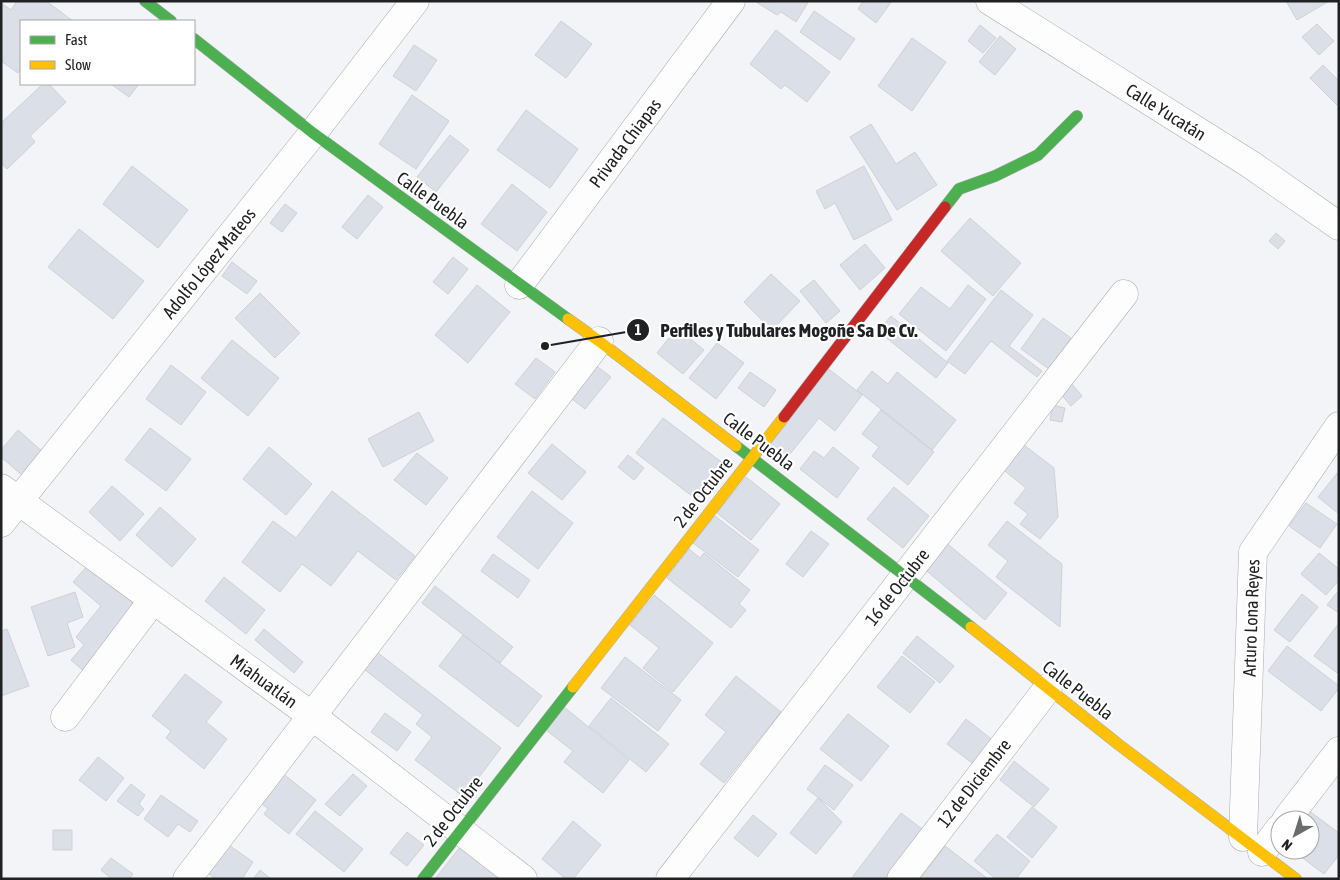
<svg xmlns="http://www.w3.org/2000/svg" width="1340" height="880" viewBox="0 0 1340 880" font-family="'Asap Condensed',sans-serif">
<style>
.building{fill:#dbdfe8;stroke:#cfd1d3}
.lines{fill:none;stroke-linecap:round;stroke-linejoin:round}
.street-casing{stroke:#a9abad;stroke-width:29}
.fast-casing{stroke:#a9abad;stroke-width:12}
.slow-casing{stroke:#a9abad;stroke-width:12}
.jam-casing{stroke:#a9abad;stroke-width:12}
.street{stroke:#fdfdfe;stroke-width:28}
.fast{stroke:#4caf50;stroke-width:11}
.slow{stroke:#ffc107;stroke-width:11}
.jam{stroke:#c62828;stroke-width:11}
.labels{text-anchor:middle;dominant-baseline:central;stroke-width:4.5;stroke-linejoin:round;paint-order:stroke}
.street-label{font-size:18px;fill:#202123;stroke:#fff}
.leader{fill:none;stroke:#202123;stroke-width:2}
.callout-dot{fill:#202123;stroke:#fff;stroke-width:2}
.mark-label{font-size:15px;text-anchor:middle;font-weight:bold;fill:#fff}
.callout-label{font-size:19px;text-anchor:middle;font-weight:bold;fill:#202123;stroke:#fff;stroke-width:4.5;stroke-linejoin:round;paint-order:stroke}
</style>
<rect width="100%" height="100%" fill="#f2f4f7"/>
<g class="building">
<path d="M17,1H46L73,21H21V68L18,73L1,61V3L11,10Z"/>
<path d="M809,1L796,22L781,12L777,15L756,2Z"/>
<path d="M863,1H892L876,23L858,9Z"/>
<path d="M1286,1H1329L1297,20Z"/>
<path d="M814,11L855,39L840,60L800,32Z"/>
<path d="M561,21L592,44L566,78L535,55Z"/>
<path d="M1317,24L1334,41L1319,55L1302,37Z"/>
<path d="M980,25L996,38L983,53L968,41Z"/>
<path d="M776,30L830,72L807,102L785,85L781,89L750,64Z"/>
<path d="M1000,36L1016,49L995,75L979,62Z"/>
<path d="M912,38L946,62L912,111L878,86Z"/>
<path d="M414,45L437,60L416,91L393,76Z"/>
<path d="M1323,65L1339,81V107L1310,78Z"/>
<path d="M43,84H49L66,102L30,136L35,142L7,169L1,163V123Z"/>
<path d="M111,84H139L129,97Z"/>
<path d="M412,95L449,121L416,169L379,144Z"/>
<path d="M526,110L578,149L550,188L497,150Z"/>
<path d="M871,124L896,164L915,152L937,185L897,210L850,137Z"/>
<path d="M450,135L469,150L436,192L417,177Z"/>
<path d="M132,166L188,210L158,248L103,204Z"/>
<path d="M864,166L892,220L854,240L835,203L825,209L816,191Z"/>
<path d="M512,184L547,212L517,251L481,224Z"/>
<path d="M368,195L383,207L357,239L342,227Z"/>
<path d="M285,204L297,213L282,232L270,223Z"/>
<path d="M970,218L1021,263L993,296L941,251Z"/>
<path d="M79,229L144,281L113,319L48,267Z"/>
<path d="M1276,233L1285,241L1278,249L1269,241Z"/>
<path d="M865,244L885,268L860,290L840,265Z"/>
<path d="M453,257L468,269L448,294L433,282Z"/>
<path d="M232,262L257,281L247,294L222,276Z"/>
<path d="M771,274L800,301L772,330L744,302Z"/>
<path d="M814,280L840,311L826,323L800,291Z"/>
<path d="M477,285L510,312L468,363L435,335Z"/>
<path d="M968,285L986,299L946,351L899,314L921,287L950,309Z"/>
<path d="M1001,290L1033,315L1009,346L1042,371L1037,377L991,341L965,374L947,361Z"/>
<path d="M260,293L300,333L275,358L235,318Z"/>
<path d="M891,316L948,363L936,378L878,331Z"/>
<path d="M1043,318L1071,338L1049,369L1021,349Z"/>
<path d="M677,328L704,350L683,374L657,353Z"/>
<path d="M232,340L279,378L248,416L201,378Z"/>
<path d="M717,343L744,363L716,399L689,378Z"/>
<path d="M536,358L555,372L535,399L515,384Z"/>
<path d="M594,364L611,377L585,409L568,396Z"/>
<path d="M171,365L206,392L181,425L146,399Z"/>
<path d="M826,367L862,395L835,431L819,418L786,459L767,444Z"/>
<path d="M872,371L888,384L897,372L956,420L932,450L857,390Z"/>
<path d="M750,372L776,390L764,407L738,388Z"/>
<path d="M1070,382L1082,396L1071,406L1059,392Z"/>
<path d="M1053,405L1065,408L1062,422L1050,420Z"/>
<path d="M881,410L934,452L908,485L872,456L879,447L862,434Z"/>
<path d="M419,412L434,441L383,467L368,439Z"/>
<path d="M663,418L724,464L697,500L636,453Z"/>
<path d="M150,428L191,459L166,491L125,460Z"/>
<path d="M18,430L43,452L23,476L1,457V450Z"/>
<path d="M1020,442L1054,468L1058,517L1040,539L1020,524L1028,514L1014,503L1026,488L1000,467Z"/>
<path d="M552,444L586,472L562,500L528,473Z"/>
<path d="M269,447L312,484L286,515L243,479Z"/>
<path d="M833,447L859,468L837,498L800,469L814,451L824,458Z"/>
<path d="M417,453L448,478L426,505L394,480Z"/>
<path d="M628,455L644,468L634,480L618,467Z"/>
<path d="M1339,471V514L1318,497Z"/>
<path d="M746,477L780,504L751,540L717,513Z"/>
<path d="M112,486L144,514L120,541L89,512Z"/>
<path d="M894,487L929,516L903,548L867,519Z"/>
<path d="M332,491L415,556L396,580L358,551L331,586L302,564L280,592L242,562L273,521L296,538Z"/>
<path d="M532,491L573,523L538,569L497,537Z"/>
<path d="M1306,503L1337,524L1320,548L1289,526Z"/>
<path d="M160,507L196,539L172,567L136,535Z"/>
<path d="M715,516L759,550L738,577L693,543Z"/>
<path d="M1007,521L1062,564L1060,627L996,577L1008,561L988,545Z"/>
<path d="M811,531L829,544L803,577L786,564Z"/>
<path d="M944,541L1007,593L985,620L922,567Z"/>
<path d="M689,549L700,558L704,553L750,590L739,604L746,610L731,628L667,578Z"/>
<path d="M1319,553L1339,569V580L1326,595L1301,574Z"/>
<path d="M493,554L530,580L518,598L481,571Z"/>
<path d="M88,565L140,609L86,673L71,660L84,645L76,637L101,606L73,582Z"/>
<path d="M224,577L265,610L246,634L205,601Z"/>
<path d="M435,586L513,647L500,663L422,603Z"/>
<path d="M1339,590V613L1327,605Z"/>
<path d="M75,592L83,617L67,623L75,647L48,656L31,607Z"/>
<path d="M1302,594L1318,607L1290,642L1274,630Z"/>
<path d="M654,595L713,643L673,692L643,668L659,648L630,625Z"/>
<path d="M1339,623V674L1314,656Z"/>
<path d="M7,629L29,686L1,696V631Z"/>
<path d="M264,629L303,662L294,673L255,640Z"/>
<path d="M463,635L542,696L518,727L439,666Z"/>
<path d="M917,636L954,666L940,683L903,653Z"/>
<path d="M1287,646L1339,686V688L1321,711L1268,671Z"/>
<path d="M373,649L501,748L464,797L415,760L432,737L416,724L423,715L360,666Z"/>
<path d="M902,656L935,682L910,713L877,687Z"/>
<path d="M625,657L681,700L658,731L601,688Z"/>
<path d="M185,674L222,702L206,722L227,739L204,769L166,738L171,731L152,716Z"/>
<path d="M736,676L781,712L724,783L700,764L726,732L705,715Z"/>
<path d="M611,698L669,744L646,772L589,726Z"/>
<path d="M564,707L629,760L603,793L564,762L573,751L546,730Z"/>
<path d="M385,713L411,732L397,751L371,732Z"/>
<path d="M848,714L889,746L861,781L820,749Z"/>
<path d="M966,719L995,742L976,766L947,744Z"/>
<path d="M98,757L124,778L106,801L79,780Z"/>
<path d="M1014,761L1049,789L1034,807L1000,780Z"/>
<path d="M825,765L853,785L834,810L807,789Z"/>
<path d="M281,772L316,800L289,834L264,814L268,809L259,801Z"/>
<path d="M353,774L367,786L340,816L325,804Z"/>
<path d="M131,784L145,795L139,804L144,809L138,816L117,801Z"/>
<path d="M161,795L198,821L190,832L178,824L168,837L144,819Z"/>
<path d="M818,798L842,822L816,854L790,833Z"/>
<path d="M1301,805L1339,833V855L1324,874L1292,850H1310V820H1289Z"/>
<path d="M1032,807L1057,827L1032,858L1007,837Z"/>
<path d="M315,811L363,849L344,872L296,834Z"/>
<path d="M901,813L926,832L890,879H851Z"/>
<path d="M753,815L777,834L758,857L734,838Z"/>
<path d="M573,821L601,845L573,879H566L542,859Z"/>
<rect x="53" y="830" width="19" height="20"/>
<path d="M407,832L424,845L407,866L390,853Z"/>
<path d="M997,834L1030,861L1016,879H996L974,861Z"/>
<path d="M226,843L253,862L242,879H216L205,871Z"/>
<path d="M945,846L988,879H920Z"/>
<path d="M460,847L501,879H435Z"/>
<path d="M111,858L133,874L129,879H112L101,870Z"/>
<path d="M260,870L271,879H253Z"/>
</g>
<g class="lines">
<g class="street-casing">
<g id="street">
<path d="M990,1L1250,164L1339,226"/>
<path d="M519,285L731,1"/>
<path d="M1,488L312,716L523,879"/>
<path d="M1,523L313,133L415,1"/>
<path d="M65,717L153,600"/>
<path d="M1286,820L1339,751"/>
<path d="M1243,837L1253,552L1339,426"/>
<path d="M1262,852L1280,828"/>
<path d="M187,879L599,341"/>
<path d="M670,879L1124,294"/>
<path d="M901,879L1048,688"/>
</g>
</g>
<g class="fast-casing">
<g id="fast">
<path d="M145,1L171,21"/>
<path d="M194,39L313,133L568,319"/>
<path d="M945,207L959,189L995,176L1038,155L1077,116"/>
<path d="M736,446L971,627"/>
<path d="M423,879L573,687"/>
</g>
</g>
<g class="slow-casing">
<g id="slow">
<path d="M568,319L599,341L736,446"/>
<path d="M971,627L1118,744L1296,879"/>
<path d="M573,687L784,417"/>
</g>
</g>
<g class="jam-casing">
<path id="jam" d="M784,417L945,207"/>
</g>
<use href="#street" class="street"/>
<use href="#fast" class="fast"/>
<use href="#slow" class="slow"/>
<use href="#jam" class="jam"/>
</g>
<g class="labels">
<g class="street-label">
<text transform="translate(1166 112) rotate(32)">Calle Yucatán</text>
<text transform="translate(625 143) rotate(-53)">Privada Chiapas</text>
<text transform="translate(433 200) rotate(36)">Calle Puebla</text>
<text transform="translate(209 263) rotate(-51)">Adolfo López Mateos</text>
<text transform="translate(759 441) rotate(37)">Calle Puebla</text>
<text transform="translate(703 492) rotate(-52)">2 de Octubre</text>
<text transform="translate(897 587) rotate(-52)">16 de Octubre</text>
<text transform="translate(1251 618) rotate(-88)">Arturo Lona Reyes</text>
<text transform="translate(264 681) rotate(36)">Miahuatlán</text>
<text transform="translate(1078 690) rotate(38)">Calle Puebla</text>
<text transform="translate(974 783) rotate(-52)">12 de Diciembre</text>
<text transform="translate(453 811) rotate(-52)">2 de Octubre</text>
</g>
</g>
<path class="leader" d="M545 346L638 330"/>
<g class="callout-dot">
<circle cx="545" cy="346" r="5"/>
<circle cx="638" cy="330" r="12"/>
</g>
<g class="mark-label">
<text x="638" y="335">1</text>
</g>
<g class="callout-label">
<text x="789" y="337">Perfiles y Tubulares Mogoñe Sa De Cv.</text>
</g>
<rect width="1340" height="880" fill="none" stroke="#202123" stroke-width="5"/>
<rect x="20" y="20" width="175" height="65" fill="#ffffff" stroke="#a6a6a7"/>
<rect x="30" y="36" width="25" height="8" fill="#4caf50" stroke="#a6a6a7"/>
<text x="65" y="45" font-size="15" fill="#202123">Fast</text>
<rect x="30" y="61" width="25" height="8" fill="#ffc107" stroke="#a6a6a7"/>
<text x="65" y="70" font-size="15" fill="#202123">Slow</text>
<g transform="translate(1295 835) rotate(219)"><circle r="24" fill="#ffffff" stroke="#a6a6a7"/>
<path d="M0-4L9 19L0 12L-9 19Z" fill="#6a6b6d"/>
<text y="-8" font-size="14" font-weight="bold" text-anchor="middle" fill="#202123">N</text>
</g>
</svg>
